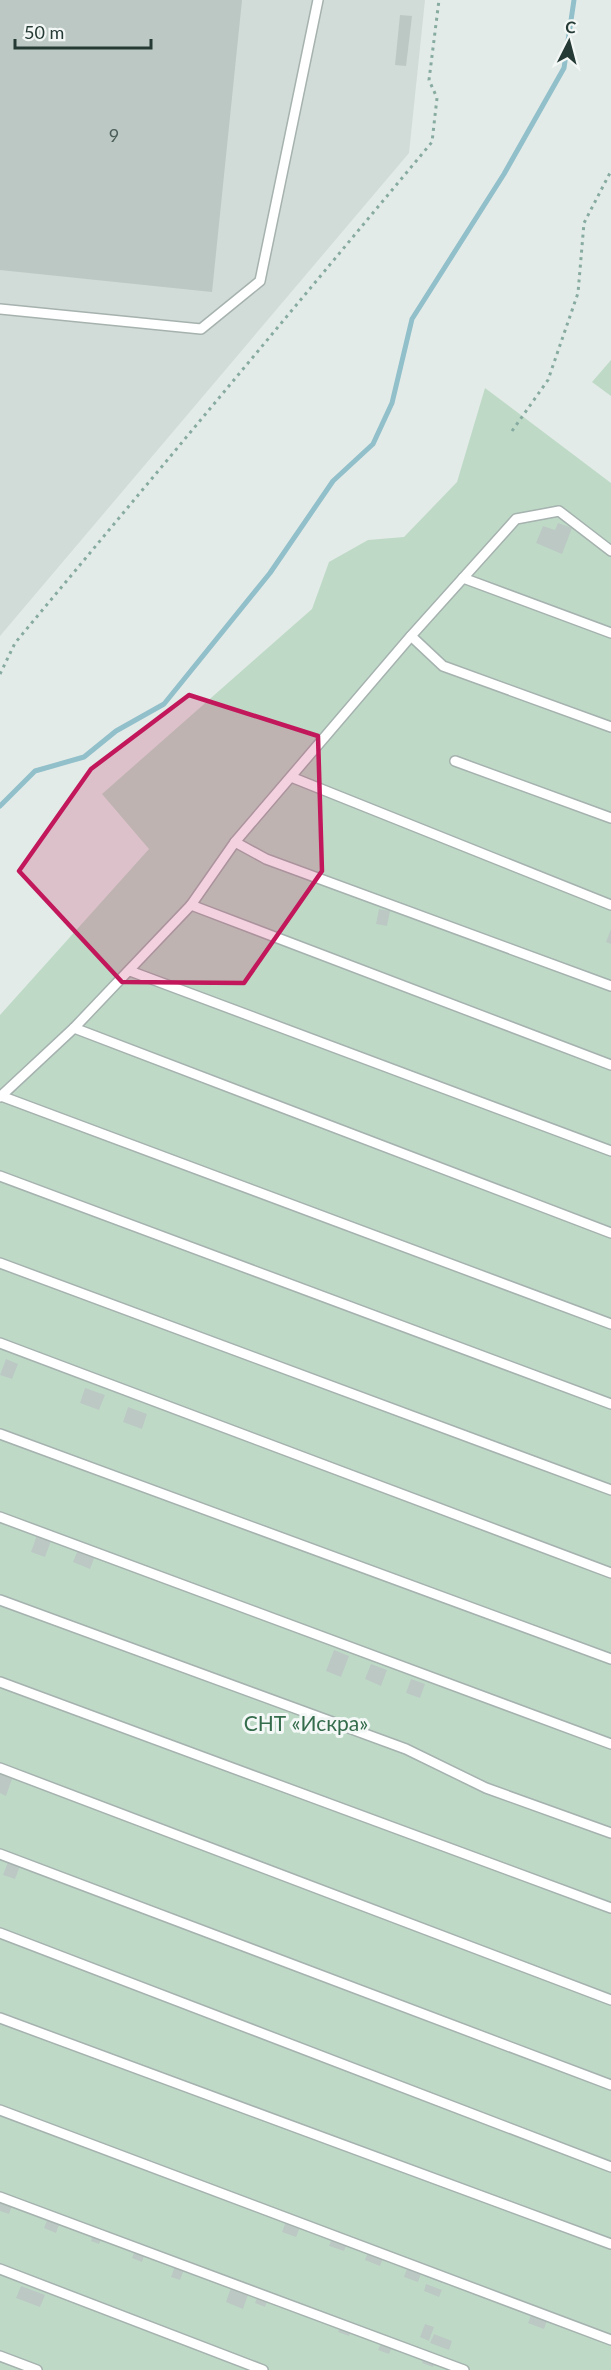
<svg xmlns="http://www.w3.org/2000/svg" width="611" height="2370" viewBox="0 0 611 2370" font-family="Lato,sans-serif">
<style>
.built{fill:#d1dbd7}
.green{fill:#bedac7}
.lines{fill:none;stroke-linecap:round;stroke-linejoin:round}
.stream{stroke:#91bfca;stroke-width:5}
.building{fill:#bcc8c4}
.lane-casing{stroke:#a6b2af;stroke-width:12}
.path{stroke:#87aba1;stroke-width:3;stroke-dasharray:3 4.5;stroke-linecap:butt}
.lane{stroke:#fff;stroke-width:9}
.marked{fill:#c2185b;fill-opacity:0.2;stroke:#c2185b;stroke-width:4.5;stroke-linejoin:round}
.labels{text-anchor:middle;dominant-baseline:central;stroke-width:6;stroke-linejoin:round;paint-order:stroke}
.number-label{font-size:18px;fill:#4b5e59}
.park-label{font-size:21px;fill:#346c4c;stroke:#f3f8f6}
</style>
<rect width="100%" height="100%" fill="#e3ebe8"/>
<path class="built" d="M0,0H425L409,153L0,636Z"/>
<g class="green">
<path d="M611,360V396L592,382Z"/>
<path d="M485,388L611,483V2370H0V1015L149,849L102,794L312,609L329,562L368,540L404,537L457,482Z"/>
</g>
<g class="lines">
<path class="stream" d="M0,806L35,771L84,757L116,731L164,704L270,573L333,481L373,444L392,403L412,319L504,174L564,68L574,0"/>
</g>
<g class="building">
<path d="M0,0H242L212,292L0,270Z"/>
<path d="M400,15L412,16L406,66L395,65Z"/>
<path d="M558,523L572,528L562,554L536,543L543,526L555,530Z"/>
<path d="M379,909L390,911L387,926L376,924Z"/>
<path d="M611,929V944L606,942Z"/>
<path d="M6,1359L18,1364L12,1379L0,1375Z"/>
<path d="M85,1388L105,1395L99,1410L80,1403Z"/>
<path d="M128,1407L147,1414L142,1429L123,1422Z"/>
<path d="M37,1535L51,1541L45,1557L31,1552Z"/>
<path d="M78,1550L95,1556L90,1569L73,1562Z"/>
<path d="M334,1650L349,1656L341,1677L326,1671Z"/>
<path d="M371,1664L387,1670L381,1686L365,1679Z"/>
<path d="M411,1679L425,1684L420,1698L406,1693Z"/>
<path d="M0,1774L12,1779L6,1796L0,1793Z"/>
<path d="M8,1862L20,1866L15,1879L3,1875Z"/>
<path d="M0,2200H14L9,2214L0,2211Z"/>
<path d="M50,2213L62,2217L56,2233L44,2228Z"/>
<path d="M288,2216L302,2222L296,2237L282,2232Z"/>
<path d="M95,2229L104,2232L99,2244L91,2241Z"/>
<path d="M334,2233L349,2238L344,2251L329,2246Z"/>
<path d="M137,2246L146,2250L142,2262L132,2258Z"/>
<path d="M370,2247L385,2252L380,2266L365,2260Z"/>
<path d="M410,2260L424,2265L418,2282L404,2277Z"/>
<path d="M177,2261L186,2264L180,2280L171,2277Z"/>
<path d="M427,2268L445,2275L442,2283L424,2276Z"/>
<path d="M233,2282L250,2289L243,2309L226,2302Z"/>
<path d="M426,2284L442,2290L439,2297L424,2291Z"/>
<path d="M21,2286L45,2295L40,2307L16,2298Z"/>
<path d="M259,2292L269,2296L265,2307L255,2303Z"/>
<path d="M534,2307L550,2313L544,2329L528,2323Z"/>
<path d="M343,2320L354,2324L349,2336L338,2332Z"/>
<path d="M425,2324L434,2327L429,2341L420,2337Z"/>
<path d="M434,2334L452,2341L449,2350L430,2343Z"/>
<path d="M384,2336L395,2340L389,2354L378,2350Z"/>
<path d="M426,2351L438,2356L433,2367L422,2363Z"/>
</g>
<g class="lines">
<g class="lane-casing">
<g id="lane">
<path d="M0,309L201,329L260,281L318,0"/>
<path d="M463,578L611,633"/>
<path d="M411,636L443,666L611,727"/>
<path d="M455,761L611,818"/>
<path d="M291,777L611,905"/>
<path d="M235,842L266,859L611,986"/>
<path d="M191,905L611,1065"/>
<path d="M130,971L611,1151"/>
<path d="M74,1028L611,1233"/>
<path d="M1,1096L611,1324"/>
<path d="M0,1097L74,1028L191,905L235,842L411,636L516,519L559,511L611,551"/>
<path d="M0,1176L611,1404"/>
<path d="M0,1263L611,1490"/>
<path d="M0,1343L611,1573"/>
<path d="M0,1434L611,1659"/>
<path d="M0,1517L611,1744"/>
<path d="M0,1600L406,1749L486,1788L611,1833"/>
<path d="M0,1682L611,1908"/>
<path d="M0,1768L611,2000"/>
<path d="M0,1854L611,2085"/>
<path d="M0,1933L611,2167"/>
<path d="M0,2018L611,2244"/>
<path d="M0,2110L611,2340"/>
<path d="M0,2197L464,2370"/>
<path d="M0,2269L263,2370"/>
<path d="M0,2356L37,2370"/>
</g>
</g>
<g class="path">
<path d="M512,431L548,380L578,293L584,223L611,171"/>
<path d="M0,674L15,643L432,142L437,98L429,80L439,0"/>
</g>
<use href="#lane" class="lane"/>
</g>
<path class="marked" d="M189,695L318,736L322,871L244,983L122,982L19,871L91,769Z"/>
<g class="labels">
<g class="number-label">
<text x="114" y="135">9</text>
</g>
<g class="park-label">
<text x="306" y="1722">СНТ «Искра»</text>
</g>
</g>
<g transform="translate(569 42) rotate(6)" stroke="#f3f8f6" stroke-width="4.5" paint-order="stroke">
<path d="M0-4.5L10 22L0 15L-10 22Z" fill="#253a35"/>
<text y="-9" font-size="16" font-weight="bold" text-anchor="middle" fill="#253a35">С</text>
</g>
<path d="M15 39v9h136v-9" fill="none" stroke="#253a35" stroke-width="3"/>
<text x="24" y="39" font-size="18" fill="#253a35" stroke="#f3f8f6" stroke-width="4.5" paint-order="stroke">50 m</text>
</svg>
